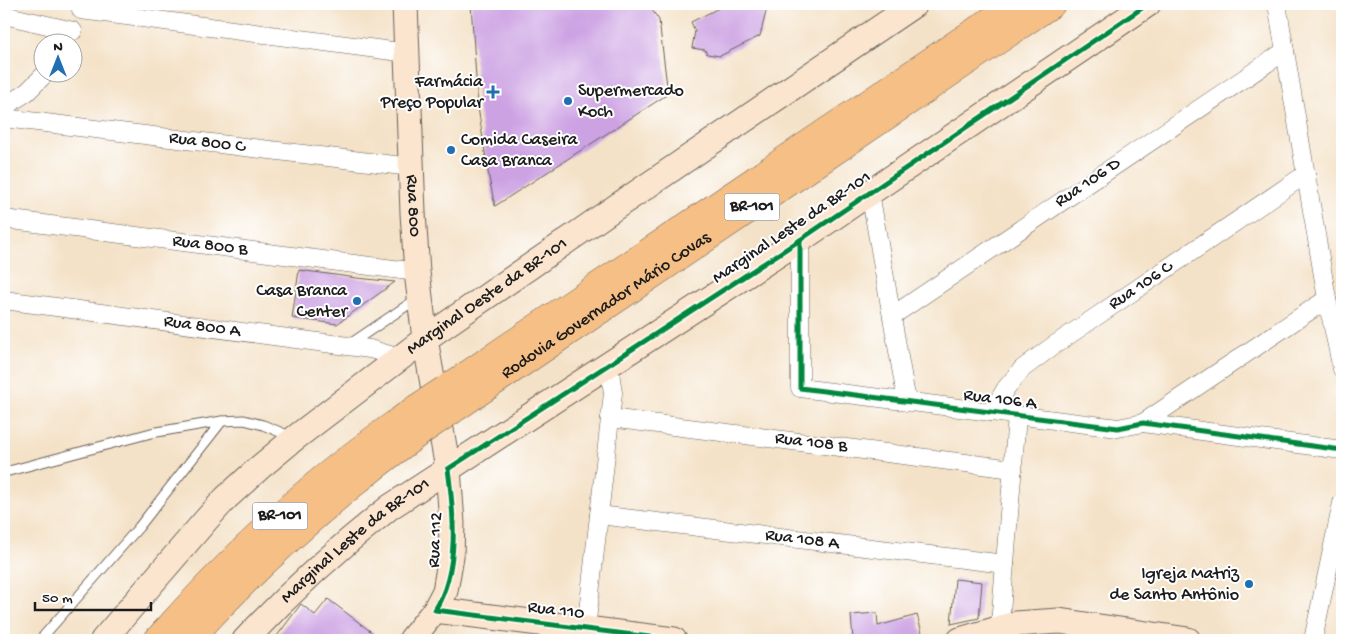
<svg xmlns="http://www.w3.org/2000/svg" width="1346" height="644" viewBox="0 0 1346 644" font-family="'Gochi Hand',sans-serif">
<style>
.building{fill:#cca2e3}
.lines{fill:none;stroke-linecap:round;stroke-linejoin:round}
.service-casing{stroke:#686158;stroke-width:11}
.minor-casing{stroke:#686158;stroke-width:19}
.secondary-casing{stroke:#686158;stroke-width:27}
.motorway-casing{stroke:#686158;stroke-width:29}
.service{stroke:#fff;stroke-width:9}
.minor{stroke:#fff;stroke-width:18}
.secondary{stroke:#fbe5cf;stroke-width:25}
.motorway{stroke:#f5bf86;stroke-width:28}
.motorway-bridge-casing{stroke:#686158;stroke-width:29;stroke-linecap:butt}
.motorway-bridge{stroke:#f5bf86;stroke-width:28}
.cycleway-casing{stroke:#fff;stroke-width:8}
.cycleway{stroke:#00873e;stroke-width:5}
.poi-dot{fill:#1f6fb2;stroke:#fff;stroke-width:2}
.labels{text-anchor:middle;dominant-baseline:central;stroke-width:4;stroke-linejoin:round;paint-order:stroke}
.shield{fill:#fff;stroke:#606060;stroke-width:1}
.shield-label{font-size:16px;font-weight:bold;fill:#1c1c1c}
.poi-label{font-size:18px;fill:#1c1c1c;stroke:#fff;text-anchor:end}
.street-label{font-size:18px;fill:#1c1c1c;stroke:#fff}
</style>
<rect width="100%" height="100%" fill="#fff"/>
<filter id="ink" filterUnits="userSpaceOnUse"><feTurbulence type="fractalNoise" baseFrequency=".02" numOctaves="2"/><feDisplacementMap in="SourceGraphic" scale="10" xChannelSelector="R" yChannelSelector="G"/><feConvolveMatrix kernelMatrix="1 2 1 2 8 2 1 2 1" color-interpolation-filters="sRGB"/></filter>
<filter id="wash" filterUnits="userSpaceOnUse"><feTurbulence type="fractalNoise" baseFrequency=".0096" numOctaves="4" result="noise"/><feDisplacementMap in="SourceGraphic" scale="20" xChannelSelector="R" yChannelSelector="G"/><feGaussianBlur stdDeviation="1.12" result="paint"/><feColorMatrix in="noise" values="0 0 0 0 0 0 0 0 0 0 0 0 0 0 0 0 0 1.4 0 .05"/><feComposite in="paint" operator="in"/></filter>
<g filter="url(#wash)">
<rect width="100%" height="100%" fill="#f4e2c8"/>
<g id="blocks">
<g class="building">
<path d="M471,4H648L659,20L668,94L495,206L489,178L478,107Z"/>
<path d="M722,4H768L760,36L720,56L707,54L705,50L692,48L695,31L691,22L721,7Z"/>
<path d="M299,270L357,278L395,282L337,324L292,318Z"/>
<path d="M955,579L982,582L979,618L951,624Z"/>
<path d="M328,599L382,640H274L301,604L315,615Z"/>
<path d="M877,613L878,626L917,615L923,636L909,640H853L851,615Z"/>
</g>
</g>
</g>
<g filter="url(#ink)">
<use href="#blocks" fill-opacity="0" stroke="#686158" stroke-width="1"/>
<g class="lines">
<g class="service-casing">
<g id="service">
<path d="M350,344L418,298"/>
<path d="M9,471L151,433L222,421L244,420L263,425L292,437"/>
<path d="M40,640L139,527L222,421"/>
</g>
</g>
<g class="minor-casing">
<g id="minor">
<path d="M1277,4L1327,299L1342,369"/>
<path d="M81,10L407,53"/>
<path d="M4,15L73,31"/>
<path d="M4,107L27,92L47,72"/>
<path d="M4,118L411,167"/>
<path d="M870,193L907,402"/>
<path d="M4,219L417,272"/>
<path d="M800,240V388L1118,428L1143,423L1342,450"/>
<path d="M4,300L370,349L400,358"/>
<path d="M892,316L1285,51"/>
<path d="M992,412L1006,388L1022,369L1050,348L1306,174"/>
<path d="M610,418L1013,469"/>
<path d="M1143,423L1327,299"/>
<path d="M599,515L1005,564"/>
<path d="M586,629L613,393L609,365"/>
<path d="M999,637L1017,416"/>
<path d="M1313,640L1342,503"/>
</g>
</g>
<g class="secondary-casing">
<g id="secondary">
<path id="s1" d="M405,4L413,213L417,272L425,339L448,469L452,523L451,556L445,591L435,610L411,640"/>
<path d="M435,610L674,640"/>
<path id="s2" d="M103,640L206,520L226,498L259,468L295,438L425,339L610,211L915,4"/>
<path id="s3" d="M245,640C290,592 338,548 390,507L800,240L1148,4"/>
<path d="M960,640L1015,624L1059,621L1188,640"/>
</g>
</g>
<g class="motorway-casing">
<g id="motorway">
<path d="M445,390L1016,4"/>
<path id="s4" d="M452,410L1051,4"/>
<path d="M158,640C207,585 260,532 316,485C348,458 382,434 416,409"/>
<path d="M188,640C259,562 336,493 421,431"/>
</g>
</g>
<use href="#service" class="service"/>
<use href="#minor" class="minor"/>
<use href="#secondary" class="secondary"/>
<use href="#motorway" class="motorway"/>
<g class="motorway-bridge-casing">
<g id="motorway-bridge">
<path d="M416,409L445,390"/>
<path d="M421,431L452,410"/>
</g>
</g>
<use href="#motorway-bridge" class="motorway-bridge"/>
<g class="cycleway-casing">
<g id="cycleway">
<path d="M800,240V388L1118,428L1143,423L1342,450"/>
<path d="M674,640L435,610C460,569 454,514 448,469L800,240L1148,4"/>
</g>
</g>
<use href="#cycleway" class="cycleway"/>
</g>
</g>
<g class="poi-dot">
<path d="M490.5 84.5h5v5h5v5h-5v5h-5v-5h-5v-5h5z"/>
<circle cx="568" cy="101" r="5"/>
<circle cx="451" cy="150" r="5"/>
<circle cx="357" cy="301" r="5"/>
<circle cx="1249" cy="584" r="5"/>
</g>
<g class="labels">
<g class="shield">
<rect x="724.5" y="193.5" width="55" height="27" rx="4"/>
<rect x="252.5" y="502.5" width="55" height="27" rx="4"/>
</g>
<g class="shield-label">
<text x="752" y="207">BR-101</text>
<text x="280" y="516">BR-101</text>
</g>
<g class="poi-label">
<text x="483" y="82">Farmácia<tspan x="483" dy="21">Preço Popular</tspan></text>
<text x="578" y="91" text-anchor="start">Supermercado<tspan x="578" dy="21">Koch</tspan></text>
<text x="461" y="140" text-anchor="start">Comida Caseira<tspan x="461" dy="21">Casa Branca</tspan></text>
<text x="347" y="291">Casa Branca<tspan x="347" dy="21">Center</tspan></text>
<text x="1239" y="574">Igreja Matriz<tspan x="1239" dy="21">de Santo Antônio</tspan></text>
</g>
<g class="street-label">
<text transform="translate(207 143) rotate(7)">Rua 800 C</text>
<text transform="translate(1088 183) rotate(-34)">Rua 106 D</text>
<text stroke="none"><textPath href="#s1" startOffset="202">Rua 800</textPath></text>
<text transform="translate(792 228) rotate(-34)">Marginal Leste da BR-101</text>
<text transform="translate(210 246) rotate(7)">Rua 800 B</text>
<text transform="translate(1141 286) rotate(-34)">Rua 106 C</text>
<text stroke="none"><textPath href="#s2" startOffset="518">Marginal Oeste da BR-101</textPath></text>
<text stroke="none"><textPath href="#s4" startOffset="186">Rodovia Governador Mário Covas</textPath></text>
<text transform="translate(202 327) rotate(8)">Rua 800 A</text>
<text transform="translate(1000 400) rotate(7)">Rua 106 A</text>
<text transform="translate(811 443) rotate(7)">Rua 108 B</text>
<text transform="translate(436 540) rotate(-87)">Rua 112</text>
<text transform="translate(802 540) rotate(7)">Rua 108 A</text>
<text stroke="none"><textPath href="#s3" startOffset="149">Marginal Leste da BR-101</textPath></text>
<text transform="translate(556 611) rotate(7)">Rua 110</text>
</g>
</g>
<rect width="1346" height="644" fill="none" stroke="#fff" stroke-width="20"/>
<g transform="translate(58 58)"><circle r="24" fill="#ffffff" stroke="#a4a4a4"/>
<path d="M0-4L9 19L0 12L-9 19Z" fill="#1f6fb2"/>
<text y="-8" font-size="14" font-weight="bold" text-anchor="middle" fill="#1c1c1c">N</text>
</g>
<path d="M35 602v8h116v-8" fill="none" stroke="#1c1c1c" stroke-width="2.5"/>
<text x="42" y="602" font-size="15" fill="#1c1c1c" stroke="#ffffff" stroke-width="4" paint-order="stroke">50 m</text>
</svg>
